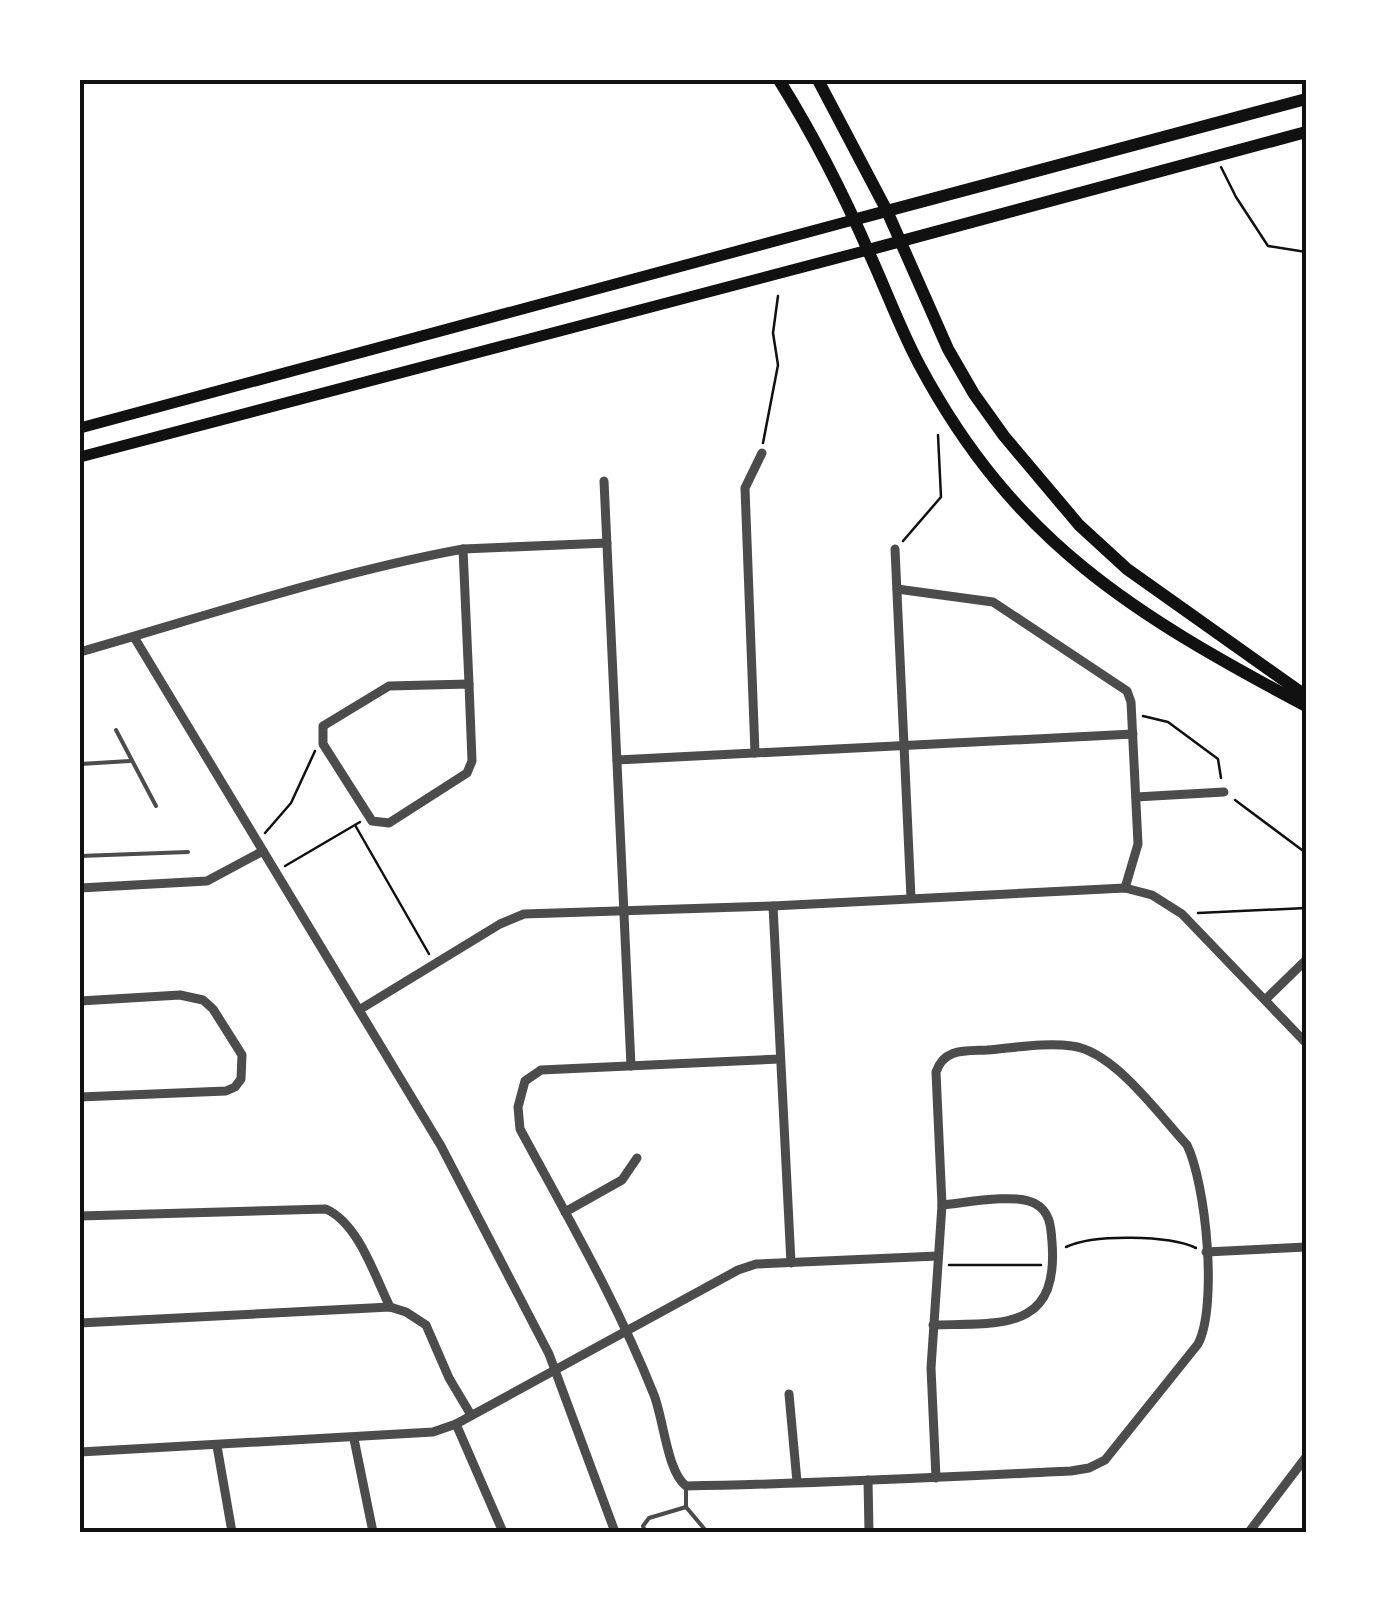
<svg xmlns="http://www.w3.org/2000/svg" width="1386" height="1612" viewBox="0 0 1386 1612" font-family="'Noto Serif',serif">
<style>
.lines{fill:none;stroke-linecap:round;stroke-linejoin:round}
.path{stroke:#111;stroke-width:2.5}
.service{stroke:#4c4c4c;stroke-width:4}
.minor{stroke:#4c4c4c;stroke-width:9}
.secondary{stroke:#111;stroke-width:11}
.primary{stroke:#111;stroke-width:12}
.neatline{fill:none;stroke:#111;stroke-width:4}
</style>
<rect width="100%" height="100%" fill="#fff"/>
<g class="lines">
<g class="path">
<path d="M1221,167L1236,197L1268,246L1306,252"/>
<path d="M763,443L778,365L773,333L778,296"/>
<path d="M903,541L941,497L938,435"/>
<path d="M1143,716L1168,722L1218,759L1221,778"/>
<path d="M1235,800L1306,853"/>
<path d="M355,825L429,954"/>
<path d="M265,833L291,803L315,751"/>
<path d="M285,866L360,822"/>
<path d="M1198,913L1306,908"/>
<path d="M1066,1247C1093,1234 1169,1235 1196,1248"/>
<path d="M949,1265H1041"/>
</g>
<g class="service">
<path d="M116,730L156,806"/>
<path d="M80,764L130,761"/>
<path d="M80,856L188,852"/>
<path d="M686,1490V1507L707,1532"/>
<path d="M645,1532L643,1526L649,1518L686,1507"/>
</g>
<g class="minor">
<path d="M604,481L631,1066"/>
<path d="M463,549L469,684"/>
<path d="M895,549L911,898"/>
<path d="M897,589L993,602L1127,691L1131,702L1138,844L1125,888"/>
<path d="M134,637L441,1146L549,1354L615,1532"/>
<path d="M80,652C206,616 333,573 463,549L607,543"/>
<path d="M469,684L472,761L467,773L389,823L372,821L323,744V726L389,686Z"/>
<path d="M755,753L745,488L762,453"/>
<path d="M617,760L1133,734"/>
<path d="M1136,797L1224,792"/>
<path d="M80,888L207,881L263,851"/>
<path d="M773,906L791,1263"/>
<path d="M1266,999L1306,960"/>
<path d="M80,1001L180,995L203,1000L213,1009L242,1055L241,1079L235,1087L226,1091L80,1097"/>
<path d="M359,1010L500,924L524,914L773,906L1125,888L1152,895L1182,914L1306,1043"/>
<path d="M780,1059L541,1070L525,1081L518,1107L520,1129C567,1216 617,1302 654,1395C664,1421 667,1471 686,1486C815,1484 943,1477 1071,1471L1089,1468L1105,1460L1198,1344C1218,1306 1206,1184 1187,1145C1159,1115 1114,1051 1072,1046C1045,1042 1014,1048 987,1050C965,1051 944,1048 936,1072L942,1205L931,1368L936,1478"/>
<path d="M565,1212L622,1180L637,1158"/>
<path d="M80,1216L326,1209C359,1224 375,1277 390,1307"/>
<path d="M1206,1252L1306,1247"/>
<path d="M80,1323L390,1307L406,1312L426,1325L449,1378L471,1415"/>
<path d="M933,1325C1001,1323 1059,1332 1052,1242C1051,1226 1050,1211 1034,1203C1014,1193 964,1203 942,1205"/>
<path d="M789,1394L797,1482"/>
<path d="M456,1424L503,1532"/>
<path d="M354,1439L373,1532"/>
<path d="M217,1446L232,1532"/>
<path d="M80,1452L433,1432L456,1424L738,1270L756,1264L938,1256"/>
<path d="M868,1480L869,1532"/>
<path d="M1249,1532L1306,1457"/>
</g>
<g class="secondary">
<path d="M80,428L853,220"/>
<path d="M80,457L868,250"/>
</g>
<g class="primary">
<path d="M779,80C814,136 844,195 870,255C887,292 901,331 920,366C1015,543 1135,615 1306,706"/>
<path d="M818,80L887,211L948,349L974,394L1004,436L1079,525L1127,569L1306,696"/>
<path d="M853,220L1306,99"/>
<path d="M868,250L1306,132"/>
</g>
</g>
<rect width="1386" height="1612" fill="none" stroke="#ffffff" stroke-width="165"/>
<rect x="82" y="82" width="1222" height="1448" class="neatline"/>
</svg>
